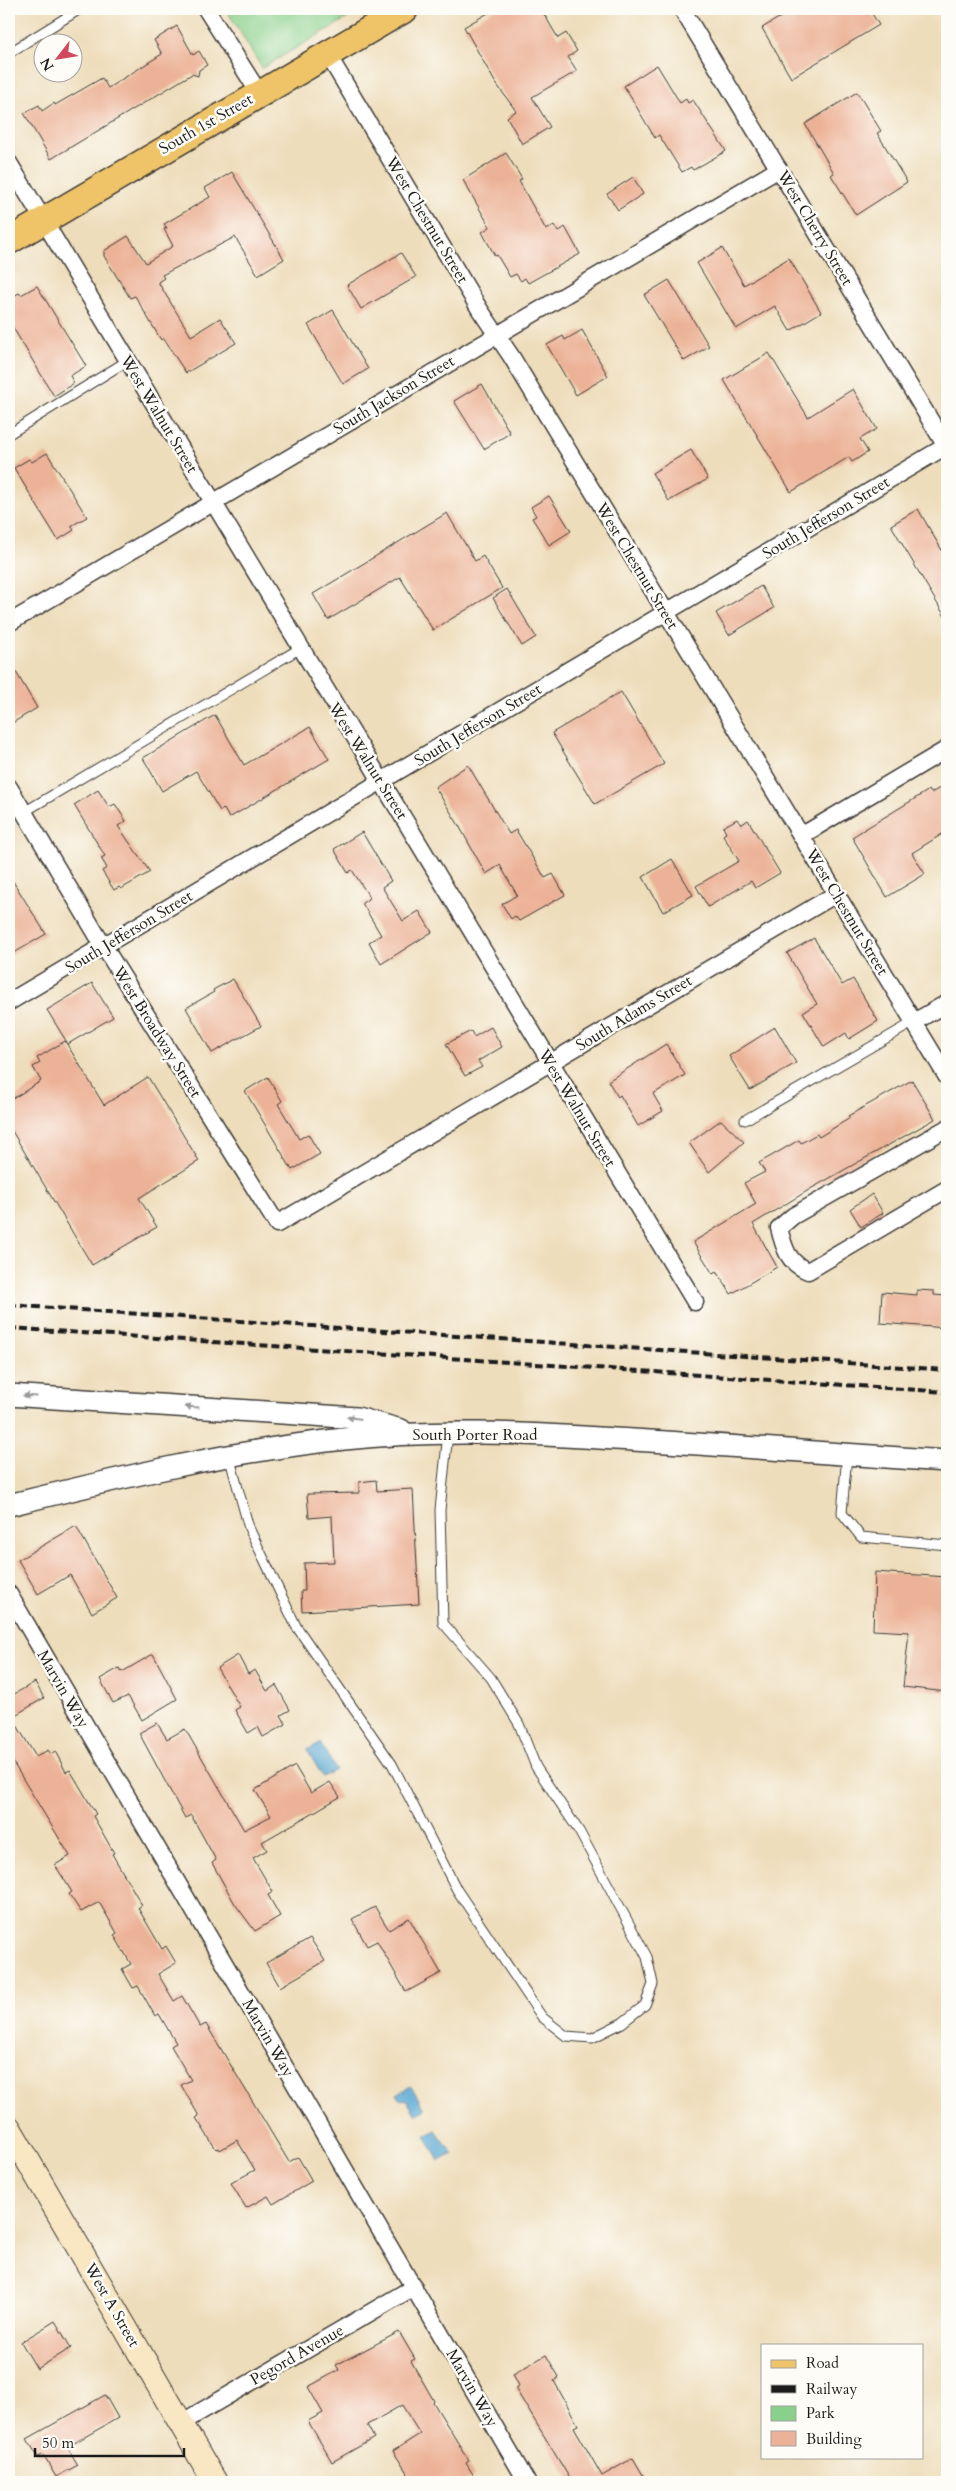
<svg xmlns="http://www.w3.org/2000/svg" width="956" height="2491" viewBox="0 0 956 2491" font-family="Cardo,serif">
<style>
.green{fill:#89d08b;stroke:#527654}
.water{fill:#58a7d2;stroke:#3a6277}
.building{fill:#ecb297}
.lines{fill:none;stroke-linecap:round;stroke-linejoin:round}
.service-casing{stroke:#3c3934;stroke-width:11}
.minor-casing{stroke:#3c3934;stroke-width:19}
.tertiary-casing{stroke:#3c3934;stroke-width:24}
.secondary-casing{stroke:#3c3934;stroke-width:26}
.primary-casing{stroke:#3c3934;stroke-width:29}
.service{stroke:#fff;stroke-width:9}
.minor{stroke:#fff;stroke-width:16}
.tertiary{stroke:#fff;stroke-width:21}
.secondary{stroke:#f9e7c3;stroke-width:24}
.primary{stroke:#efc469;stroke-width:26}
.rail{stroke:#1c1c1c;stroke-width:4;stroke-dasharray:8 4;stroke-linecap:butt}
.oneway{fill:#999}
.labels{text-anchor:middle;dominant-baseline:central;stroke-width:5;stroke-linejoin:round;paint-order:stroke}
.street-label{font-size:16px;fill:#1c1c1c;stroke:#fdfcf7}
</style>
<rect width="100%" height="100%" fill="#fdfcf7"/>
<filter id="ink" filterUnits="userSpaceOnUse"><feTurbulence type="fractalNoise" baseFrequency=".02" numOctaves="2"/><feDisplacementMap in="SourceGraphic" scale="10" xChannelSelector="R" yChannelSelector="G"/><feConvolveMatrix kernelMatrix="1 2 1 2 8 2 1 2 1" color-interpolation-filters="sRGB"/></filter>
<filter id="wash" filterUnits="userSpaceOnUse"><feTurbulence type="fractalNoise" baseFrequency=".0096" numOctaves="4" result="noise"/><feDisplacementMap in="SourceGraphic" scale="20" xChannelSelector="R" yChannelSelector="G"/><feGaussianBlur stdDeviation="1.12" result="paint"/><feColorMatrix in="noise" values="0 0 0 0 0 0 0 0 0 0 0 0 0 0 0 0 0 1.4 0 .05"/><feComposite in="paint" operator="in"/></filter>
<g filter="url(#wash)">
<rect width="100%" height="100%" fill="#edb"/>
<path class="green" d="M226,9H363L262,68Z"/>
<g class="water">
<path d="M320,1743L336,1770L323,1777L307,1750Z"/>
<path d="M411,2086L425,2109L416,2115L407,2101L401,2100L397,2094Z"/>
<path d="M436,2130L453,2154L439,2161L425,2136Z"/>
</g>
<g id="blocks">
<g class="building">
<path d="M495,9H541L558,38L566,33L577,51L568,57L577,71L532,97L550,127L522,144L507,117L516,111L495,82L464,27Z"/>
<path d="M794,9H869L879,25L791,78L762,28Z"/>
<path d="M177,26L193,55L199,51L207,65L199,70L198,76L192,74L51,159L24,113L39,105L42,111L54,103L55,105L102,78L108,88L162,54L154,40Z"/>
<path d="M657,65L680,103L686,99L688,103L693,100L726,151L693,170L691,167L682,172L659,135L655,138L624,86Z"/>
<path d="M857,92L881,131L877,133L907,182L856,215L831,175L834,173L805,124Z"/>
<path d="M506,153L522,179L519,181L546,230L554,225L558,232L565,227L580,254L528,283L525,278L521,281L516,274L510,277L497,255L495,256L482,232L490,227L463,180Z"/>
<path d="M232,172L284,259L258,275L235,237L162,275L164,278L158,282L191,336L220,318L236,343L186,373L163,338L161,340L135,296L130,298L104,256V251L128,236L146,263L173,246L164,229L167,228L164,224L210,197L205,188Z"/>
<path d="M633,177L643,194L618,210L607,194Z"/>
<path d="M722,248L744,285L789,258L821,312L790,331L775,306L736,329L697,263Z"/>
<path d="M401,253L416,277L361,309L347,285Z"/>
<path d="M669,280L709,346L684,361L644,295Z"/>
<path d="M37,286L86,366L70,376L74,383L54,396L9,321V299L19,293L21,295Z"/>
<path d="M333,310L368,369L343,384L308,325Z"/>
<path d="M582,330L608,376L576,395L547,345L563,336L565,340Z"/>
<path d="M769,353L808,417L853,389L877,429L860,439L868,452L852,462L849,457L791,492L724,380Z"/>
<path d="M482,384L510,433L484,449L454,401Z"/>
<path d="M691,450L708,479L669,501L652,473Z"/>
<path d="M47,453L87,517L71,526L74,530L58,540L14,468L29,459L32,462Z"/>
<path d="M549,496L571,531L549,545L532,518L536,516L531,507Z"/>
<path d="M918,509L947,559V620L891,525Z"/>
<path d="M447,513L475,561L483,556L502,588L433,630L400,577L328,620L313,594Z"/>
<path d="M761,586L774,608L729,635L716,613Z"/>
<path d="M507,589L536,637L522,646L493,598Z"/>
<path d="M9,660L37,708L9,725Z"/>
<path d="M621,692L664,764L595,804L552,733Z"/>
<path d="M215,715L244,765L310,727L329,759L229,818L224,809L220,811L196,771L162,791L143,758Z"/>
<path d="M468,765L509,834L516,830L545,878L553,874L565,895L519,921L515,916L511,919L502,904L517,895L500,865L486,874L458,824L435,787Z"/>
<path d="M947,784V831L912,853L925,874L887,897L852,837L929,790L931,793Z"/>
<path d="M98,790L109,807L115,804L126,821L118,826L150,872L121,889L119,887L114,890L102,871L107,868L101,858L105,856L74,805Z"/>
<path d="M737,819L741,825L748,820L780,873L755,888L751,881L708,907L696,886L739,861L723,835L726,833L723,827Z"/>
<path d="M362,832L391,881L382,887L403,921L419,911L432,932L381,964L369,942L381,935L362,903L370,898L352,870L348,873L334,849Z"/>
<path d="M672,859L693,895L663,912L643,877Z"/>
<path d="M9,875L46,934L9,956Z"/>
<path d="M814,938L842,985L853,979L878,1021L849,1039L846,1033L824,1047L803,1012L817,1004L787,953Z"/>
<path d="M233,979L261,1026L212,1053L186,1008L214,992L213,990Z"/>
<path d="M92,983L113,1017L68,1044L47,1010Z"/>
<path d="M491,1027L502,1047L478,1061L482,1067L465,1076L446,1044L471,1031L474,1037Z"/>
<path d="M775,1027L796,1063L750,1090L729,1056Z"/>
<path d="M65,1041L104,1105L148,1077L199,1161L139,1198L157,1227L92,1265L9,1126V1101L41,1081L33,1067L40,1063L37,1058Z"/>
<path d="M666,1044L685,1075L653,1094L663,1111L638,1126L620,1095L618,1097L608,1081Z"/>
<path d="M268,1077L282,1101L278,1104L299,1139L308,1134L320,1154L292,1170L245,1091Z"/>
<path d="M912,1080L935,1119L812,1188L753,1224L777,1267L731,1294L717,1271L713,1274L693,1242L756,1204L744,1183L765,1172L759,1163L799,1140L801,1143L817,1134L819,1137L850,1118L848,1116Z"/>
<path d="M721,1120L744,1142L709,1172L689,1143Z"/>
<path d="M872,1194L883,1213L861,1227L850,1209Z"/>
<path d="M917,1290L934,1291V1295L947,1296V1328L880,1323L882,1292L917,1295Z"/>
<path d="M376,1480L377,1491L413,1489L419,1604L302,1611L301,1591H305L304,1563L334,1562L332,1516L309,1518L307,1494L359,1493V1482Z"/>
<path d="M76,1526L117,1598L92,1613L70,1575L38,1594L18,1560Z"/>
<path d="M875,1572L947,1577V1692L903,1687L909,1632L873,1630Z"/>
<path d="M153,1654L177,1699L142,1720L128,1696L113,1703L100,1679L119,1668L122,1672Z"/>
<path d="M238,1655L248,1674L255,1670L267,1691L276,1685L290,1710L281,1715L286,1724L263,1737L258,1727L248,1733L235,1710L240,1707L217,1668Z"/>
<path d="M35,1682L44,1698L12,1717L36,1757L48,1750L51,1754L55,1751L66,1772L70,1770L96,1814L93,1816L114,1853L112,1854L142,1905L138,1908L162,1949L166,1946L176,1963L158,1974L174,2001L182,1996L200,2027L206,2024L289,2162L298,2157L312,2181L273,2204L268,2196L246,2208L231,2183L255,2170L237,2140L220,2150L219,2148L216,2149L196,2118L199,2116L181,2085L191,2080L171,2046L176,2043L159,2014L155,2016L138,1986L133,1988L122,1969L131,1964L114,1935L117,1933L99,1902L81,1912L69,1894L72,1892L55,1865L70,1856L9,1756V1697Z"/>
<path d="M157,1723L167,1739L185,1729L244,1830L271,1816L255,1790L295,1766L311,1793L330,1782L340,1797L262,1842L267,1850L253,1858L273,1892L268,1895L280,1916L255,1931L235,1904L212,1863L216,1860L191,1815L185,1818L139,1733Z"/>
<path d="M375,1907L389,1930L409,1918L441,1973L406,1992L377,1941L367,1946L352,1919Z"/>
<path d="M310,1938L325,1961L280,1987L266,1963Z"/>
<path d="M55,2321L71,2348L37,2369L21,2342Z"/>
<path d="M399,2332L415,2359L411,2361L434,2401L433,2402L469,2461L466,2463L474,2476L464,2482H413L393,2451L420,2434L402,2405L367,2425L374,2438L332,2462L308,2421L323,2413L308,2387L339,2370L336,2365Z"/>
<path d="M546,2355L559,2377L554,2381L578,2425L574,2427L602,2476L633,2458L647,2482H572L515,2388L519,2386L513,2374Z"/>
<path d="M105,2395L118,2418L67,2447L78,2465L56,2477L43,2455L38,2457L27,2439Z"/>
</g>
</g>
</g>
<g filter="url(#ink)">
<use href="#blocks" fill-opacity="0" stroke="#3c3934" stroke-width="1"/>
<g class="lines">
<g class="service-casing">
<g id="service">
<path d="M9,53L80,9"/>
<path d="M9,434L127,361"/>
<path d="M24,812L299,649"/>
<path d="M9,814L21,807"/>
<path d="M745,1120L914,1022"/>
<path d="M847,1454L842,1513L861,1537L947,1545"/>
<path d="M229,1456L249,1528L296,1626L392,1764L457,1890L542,2017L566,2036L592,2038L622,2023L645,2005L653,1984L647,1957L579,1831L536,1767L519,1724L491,1678L443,1623L440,1510L448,1433"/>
</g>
</g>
<g class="minor-casing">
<g id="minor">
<path d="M206,9L259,93"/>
<path d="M682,9L947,448"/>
<path d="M328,55L480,310L511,356L947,1077"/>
<path d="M9,163C235,544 465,923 695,1302"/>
<path d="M9,623L779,169"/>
<path d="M9,787L104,947L277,1224L836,894"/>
<path d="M801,836L947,749"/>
<path d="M9,1002L946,446"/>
<path d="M914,1022L947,1003"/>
<path d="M947,1128L793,1216L779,1228C784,1248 788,1263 808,1271L947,1189"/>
<path d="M9,1594L527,2482"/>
<path d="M181,2423L414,2287"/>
</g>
</g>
<g class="tertiary-casing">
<g id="tertiary">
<path d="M9,1395L357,1418L401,1430"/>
<path d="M9,1505C119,1478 231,1451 344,1439C434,1429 525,1433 615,1439C726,1445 837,1454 947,1461"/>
</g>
</g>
<g class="secondary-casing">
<path id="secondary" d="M9,2128L215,2482"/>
</g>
<g class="primary-casing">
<path id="primary" d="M9,241L405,9"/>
</g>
<use href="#service" class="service"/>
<use href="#minor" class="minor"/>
<use href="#tertiary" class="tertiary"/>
<use href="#secondary" class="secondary"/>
<use href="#primary" class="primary"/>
<g class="rail">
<path d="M9,1305L947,1370"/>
<path d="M9,1328L947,1392"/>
</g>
</g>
<defs><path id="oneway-solid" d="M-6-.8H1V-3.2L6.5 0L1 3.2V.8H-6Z" transform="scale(1.25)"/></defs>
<g class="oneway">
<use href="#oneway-solid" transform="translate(30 1396) rotate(-176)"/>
<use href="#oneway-solid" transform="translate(192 1407) rotate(-176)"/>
<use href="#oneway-solid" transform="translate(354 1418) rotate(-173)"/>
</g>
</g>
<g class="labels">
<g class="street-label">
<text transform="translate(206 124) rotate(-30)">South 1st Street</text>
<text transform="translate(427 220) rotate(59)">West Chestnut Street</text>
<text transform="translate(815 228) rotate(59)">West Cherry Street</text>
<text transform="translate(394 395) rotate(-31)">South Jackson Street</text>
<text transform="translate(159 414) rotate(59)">West Walnut Street</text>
<text transform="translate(826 518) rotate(-31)">South Jefferson Street</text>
<text transform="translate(637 566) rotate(59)">West Chestnut Street</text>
<text transform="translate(478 725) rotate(-31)">South Jefferson Street</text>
<text transform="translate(368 761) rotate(58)">West Walnut Street</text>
<text transform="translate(847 912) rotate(59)">West Chestnut Street</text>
<text transform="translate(129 932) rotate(-31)">South Jefferson Street</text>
<text transform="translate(634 1013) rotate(-31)">South Adams Street</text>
<text transform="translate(157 1032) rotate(58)">West Broadway Street</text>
<text transform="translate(577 1108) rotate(59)">West Walnut Street</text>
<text x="475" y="1435">South Porter Road</text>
<text transform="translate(63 1689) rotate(60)">Marvin Way</text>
<text transform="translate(268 2038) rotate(60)">Marvin Way</text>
<text transform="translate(112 2305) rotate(60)">West A Street</text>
<text transform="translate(297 2355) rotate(-30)">Pegord Avenue</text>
<text transform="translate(472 2388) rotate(60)">Marvin Way</text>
</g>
</g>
<rect width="956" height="2491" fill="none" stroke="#fdfcf7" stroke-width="30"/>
<rect x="761" y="2344" width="162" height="115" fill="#fdfcf7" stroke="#a3a29f"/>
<rect x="771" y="2360" width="25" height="8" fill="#efc469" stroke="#a3a29f"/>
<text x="806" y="2368" font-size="15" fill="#1c1c1c">Road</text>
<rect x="771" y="2385" width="25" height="8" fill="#1c1c1c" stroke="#a3a29f"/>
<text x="806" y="2394" font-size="15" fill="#1c1c1c">Railway</text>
<rect x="771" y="2406" width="25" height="15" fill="#89d08b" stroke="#a3a29f"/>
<text x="806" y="2418" font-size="15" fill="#1c1c1c">Park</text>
<rect x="771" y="2431" width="25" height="15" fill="#ecb297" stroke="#a3a29f"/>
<text x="806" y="2444" font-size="15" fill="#1c1c1c">Building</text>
<g transform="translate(58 58) rotate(239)"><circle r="24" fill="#fdfcf7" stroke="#a3a29f"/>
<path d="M0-4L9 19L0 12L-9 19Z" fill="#d1495b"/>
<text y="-8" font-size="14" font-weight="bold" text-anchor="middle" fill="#1c1c1c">N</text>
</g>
<path d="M35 2448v8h149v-8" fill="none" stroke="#1c1c1c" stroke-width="2.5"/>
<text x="42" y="2448" font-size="15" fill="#1c1c1c" stroke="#fdfcf7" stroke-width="4" paint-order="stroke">50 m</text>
</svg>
